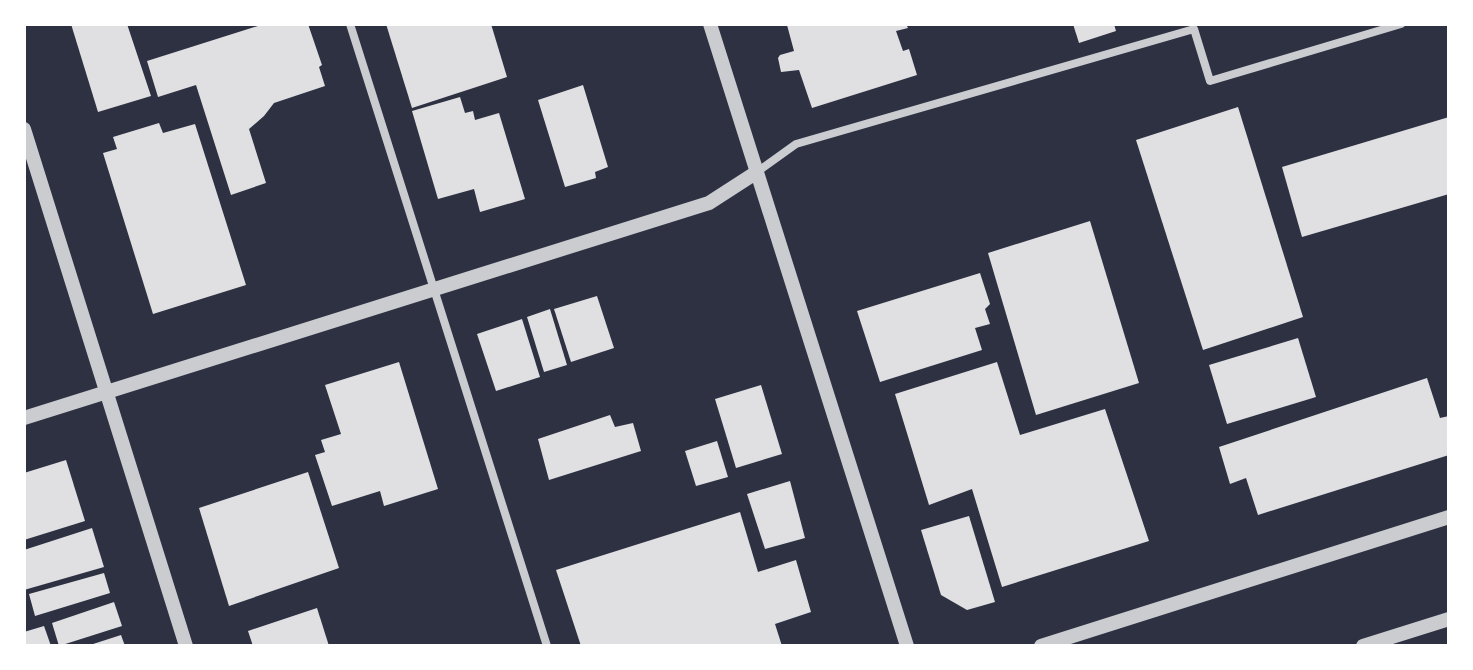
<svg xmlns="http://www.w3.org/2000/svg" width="1473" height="670" viewBox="0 0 1473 670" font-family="'Exo 2',sans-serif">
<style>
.building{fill:#e0e0e3}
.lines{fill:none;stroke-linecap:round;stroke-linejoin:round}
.minor{stroke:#caccd0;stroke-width:8}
.tertiary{stroke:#caccd0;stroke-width:14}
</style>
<rect width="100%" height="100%" fill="#2d3142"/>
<g class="building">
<path d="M71,24H127L151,96L98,112Z"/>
<path d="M264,24H308L322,65L319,67L325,86L274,103L264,116L249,129L266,183L231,195L196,85L158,97L147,61Z"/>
<path d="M386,24H491L507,77L412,108Z"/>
<path d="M791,24H906L908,28L896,31L903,51L909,49L917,75L812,108L799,70L781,72L778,58L780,55L794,51L787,25Z"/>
<path d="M1073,24H1114L1116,31L1079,43Z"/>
<path d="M583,85L608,167L595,172L596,178L565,187L538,100Z"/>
<path d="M460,97L465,113L473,111L475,120L499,113L525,199L480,212L474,189L438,199L412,111Z"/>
<path d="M1238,107L1303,317L1203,350L1136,140Z"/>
<path d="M1449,117V194L1302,237L1282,167Z"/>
<path d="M159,123L163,133L195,124L246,285L153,314L103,153L117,149L113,137Z"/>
<path d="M1090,221L1139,383L1036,415L988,253Z"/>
<path d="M980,273L990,304L985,309L990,324L975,328L982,350L880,382L857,311Z"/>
<path d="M597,296L614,348L571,362L554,309Z"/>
<path d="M550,309L567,365L544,372L527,317Z"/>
<path d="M522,319L540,377L496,391L477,334Z"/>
<path d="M1298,338L1316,397L1227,424L1209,365Z"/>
<path d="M399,362L438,489L384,506L380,491L332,506L315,455L325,452L321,440L341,434L325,385Z"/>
<path d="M997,362L1020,435L1105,409L1149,541L1002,587L972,489L929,505L895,394Z"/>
<path d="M1427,378L1440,418L1449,416V455L1258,515L1246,478L1230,484L1219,447Z"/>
<path d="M761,385L782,454L736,468L715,399Z"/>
<path d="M610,415L615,427L633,423L641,451L549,480L538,439Z"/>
<path d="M717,441L728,477L696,486L685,451Z"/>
<path d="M66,460L85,521L24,540V473Z"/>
<path d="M308,472L339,568L229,606L199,508Z"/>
<path d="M790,481L805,538L765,549L747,494Z"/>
<path d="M740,512L758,572L796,560L811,612L775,624L782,646H581L556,570Z"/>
<path d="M969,516L995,602L967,610L941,595L921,530Z"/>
<path d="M92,528L104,567L24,590V550Z"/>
<path d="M104,573L110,593L35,616L29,594Z"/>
<path d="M114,602L122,626L59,646L52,623Z"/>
<path d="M317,608L329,646H253L248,631Z"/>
<path d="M44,626L51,646H24V632Z"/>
<path d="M121,635L125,646H90V645Z"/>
</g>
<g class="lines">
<g class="minor">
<path d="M350,24L547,646"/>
<path d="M757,172L796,144L1194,29L1210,81L1401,24"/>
</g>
<g class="tertiary">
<path d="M710,24L907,646"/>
<path d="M24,129L186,646"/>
<path d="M24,418L709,203L757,172"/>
<path d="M1041,646L1449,517"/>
<path d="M1363,646L1449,619"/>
</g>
</g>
<rect width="1473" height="670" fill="none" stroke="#ffffff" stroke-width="52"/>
</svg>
